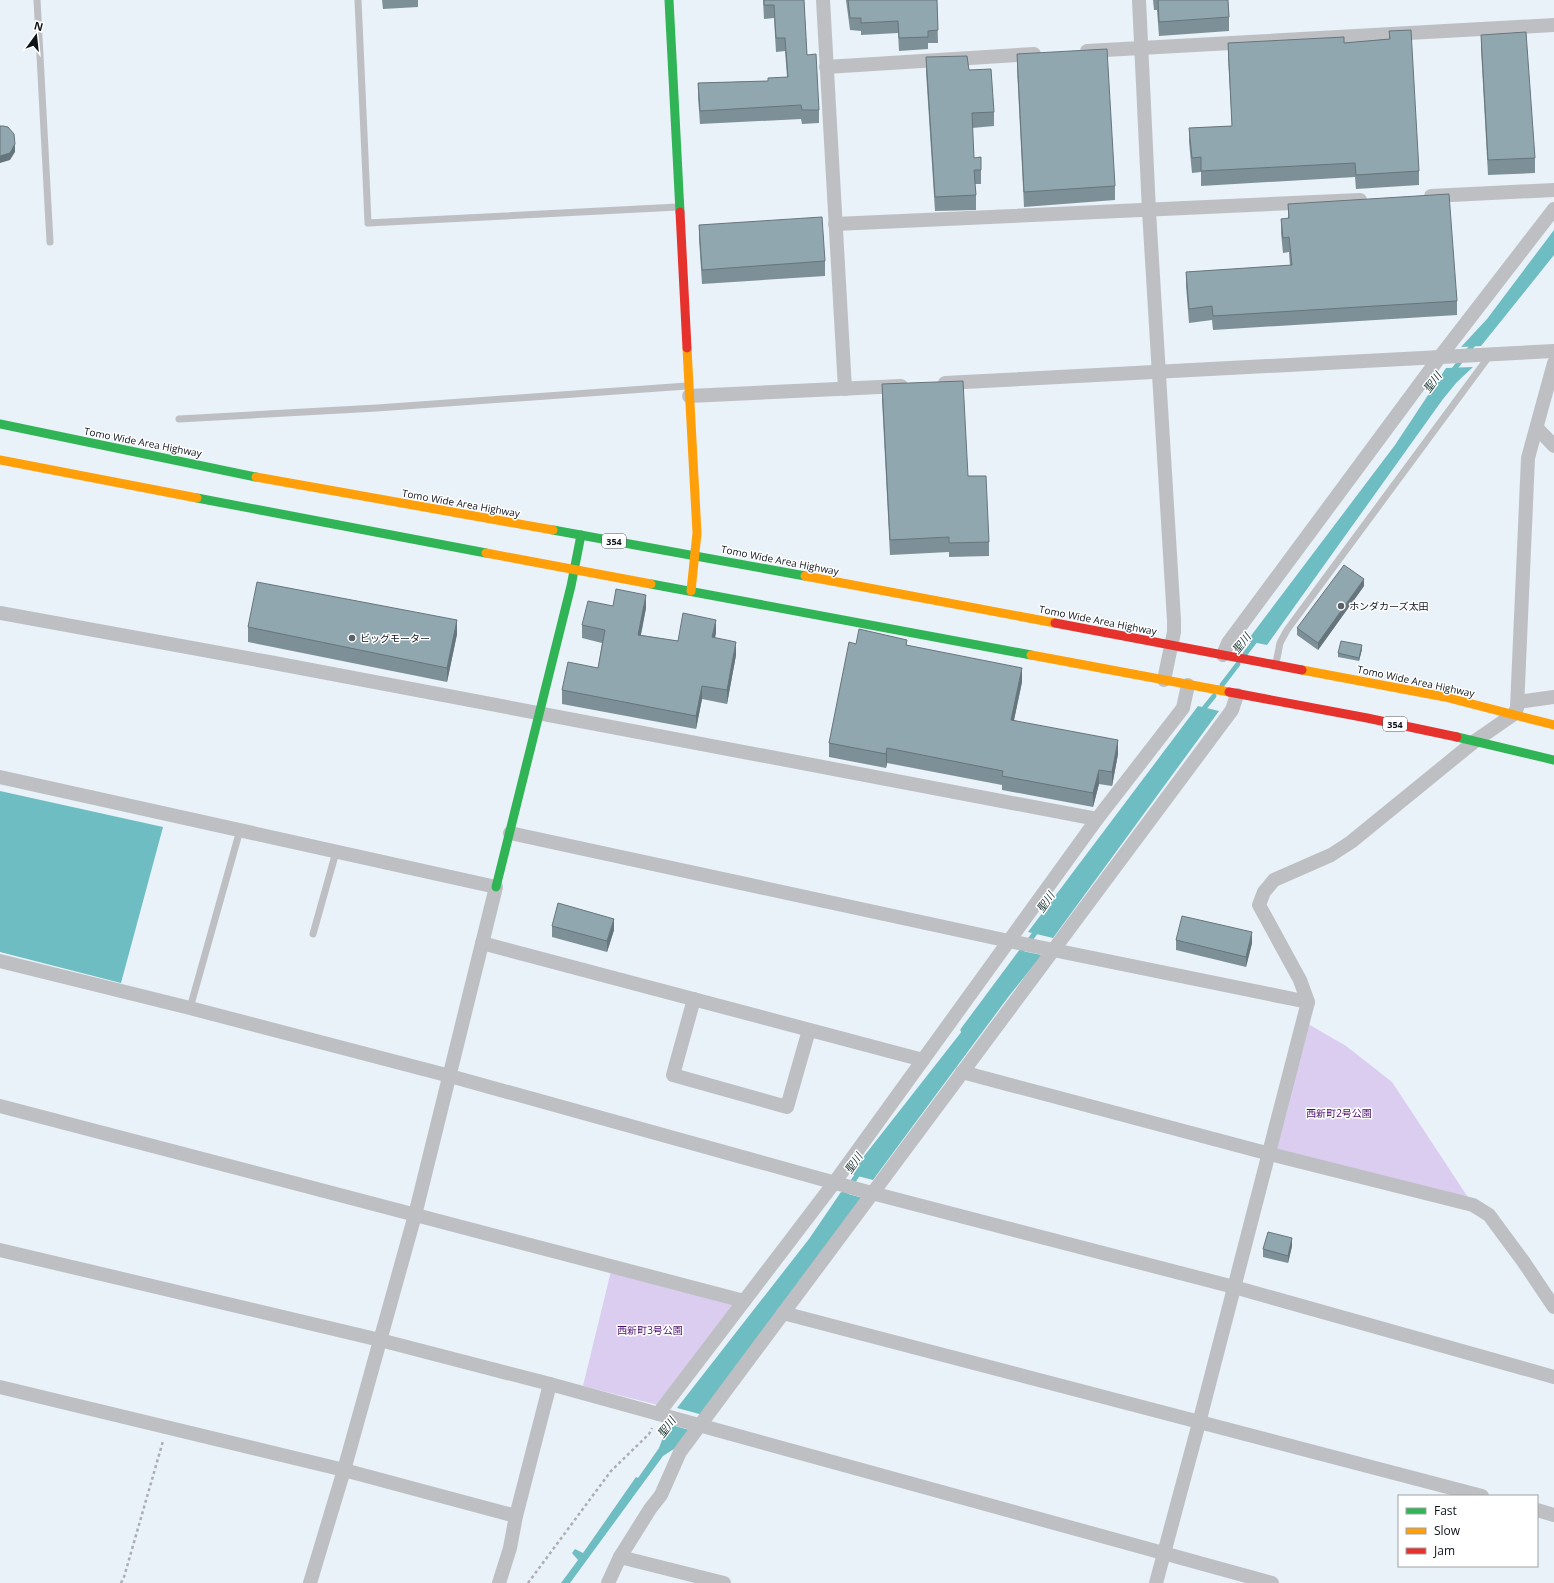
<svg xmlns="http://www.w3.org/2000/svg" width="1554" height="1583" viewBox="0 0 1554 1583" font-family="'Open Sans','Noto Sans JP',sans-serif">
<style>
.green{fill:#dacdef}
.water{fill:#6ebdc2}
.lines{fill:none;stroke-linecap:round;stroke-linejoin:round}
.stream{stroke:#6ebdc2;stroke-width:5}
.path{stroke:#acaeb2;stroke-width:2.5;stroke-dasharray:3 3;stroke-linecap:butt}
.lane{stroke:#bebfc3;stroke-width:7}
.street{stroke:#bebfc3;stroke-width:14}
.fast{stroke:#30b455;stroke-width:9}
.slow{stroke:#ff9f0a;stroke-width:9}
.jam{stroke:#e5322d;stroke-width:9}
.wall{fill:#7d9097}
.shaded-wall{fill:#66757b}
.building{fill:#91a7b0;stroke:#66757b}
.poi-dot{fill:#5b6168;stroke:#fff;stroke-width:1.5}
.labels{text-anchor:middle;dominant-baseline:central;stroke-width:3;stroke-linejoin:round;paint-order:stroke}
.shield{fill:#fff;stroke:#565a5f;stroke-width:1}
.shield-label{font-size:9px;font-weight:bold;fill:#0e131a}
.street-label{font-size:10px;fill:#0e131a;stroke:#fff}
.poi-label{font-size:10px;fill:#0e131a;stroke:#fff;text-anchor:start}
.park-label{font-size:10px;fill:#4a0c6c;stroke:#fff}
.water-label{font-size:11px;font-style:italic;fill:#1c3536;stroke:#fff}
</style>
<rect width="100%" height="100%" fill="#e9f1f9"/>
<g class="green">
<path d="M1303,1021L1346,1046L1392,1082L1473,1205L1270,1154Z"/>
<path d="M612,1267L738,1300L658,1405L583,1386Z"/>
</g>
<g class="water">
<path d="M1554,230V255L1481,346L1461,347L1487,319Z"/>
<path d="M1473,367L1457,382L1443,399L1267,645L1247,641L1395,445L1446,368Z"/>
<path d="M1198,706L1219,711L1053,938L1028,932Z"/>
<path d="M0,791L163,827L121,983L0,952Z"/>
<path d="M1022,951L1042,955L1009,996L881,1169L873,1180L850,1174L966,1026Z"/>
<path d="M841,1192L863,1198L703,1415L677,1408L809,1239Z"/>
<path d="M668,1424L693,1431L677,1447L663,1456L570,1583H561L578,1560L572,1553L575,1549L583,1553L636,1477L638,1478L659,1448Z"/>
</g>
<g class="lines">
<g class="stream">
<path d="M1452,372L1475,342"/>
<path d="M1245,654L1258,637"/>
<path d="M1222,685L1238,664"/>
<path d="M1201,712L1214,696"/>
<path d="M963,1030L1038,929"/>
<path d="M841,1199L860,1171"/>
</g>
<g class="path">
<path d="M121,1583L124,1577L163,1441"/>
<path d="M528,1583L611,1471L649,1434L652,1428"/>
</g>
<g class="lane">
<path d="M37,0L50,242"/>
<path d="M358,0L368,223L678,207"/>
<path d="M179,419L377,408L687,386"/>
<path d="M1276,663L1280,643L1287,630L1490,355"/>
<path d="M313,934L336,852"/>
<path d="M190,1008L240,830"/>
</g>
<g class="street">
<path d="M823,0L845,389"/>
<path d="M1139,0L1149,211L1174,620V632L1164,680"/>
<path d="M1087,51L1554,25"/>
<path d="M826,67L1034,54"/>
<path d="M1431,196L1554,190"/>
<path d="M835,224L1360,200"/>
<path d="M945,383L1554,351"/>
<path d="M689,396L901,386"/>
<path d="M1537,428L1554,446"/>
<path d="M0,613L269,662L1097,819"/>
<path d="M1223,655L1228,643L1439,358L1554,209"/>
<path d="M1518,702L1554,697"/>
<path d="M0,777L496,887L415,1215L344,1470L310,1583"/>
<path d="M510,833L1009,941L1308,1002"/>
<path d="M482,943L923,1060"/>
<path d="M0,961L190,1008L450,1076L868,1192L1234,1287L1554,1377"/>
<path d="M694,999L673,1075L787,1107L809,1030"/>
<path d="M962,1072L1270,1154L1473,1205L1489,1215L1523,1261L1554,1307"/>
<path d="M0,1106L744,1301"/>
<path d="M0,1250L380,1340L550,1384L1272,1583"/>
<path d="M783,1313L1482,1496"/>
<path d="M0,1387L344,1470L516,1516"/>
<path d="M658,1414L834,1183L1097,819L1183,708L1188,685"/>
<path d="M1537,1510L1554,1515"/>
<path d="M620,1557L724,1583"/>
<path d="M499,1583L510,1548L516,1516L550,1384"/>
<path d="M608,1583L620,1557L650,1509L661,1495L680,1452L1232,710L1237,695"/>
<path d="M1156,1583L1199,1423L1308,1002L1300,980L1259,905L1264,892L1274,880L1331,855L1351,842L1475,741L1514,714L1517,708L1528,458L1554,363"/>
</g>
<g class="fast">
<path d="M669,0L680,212"/>
<path d="M0,424L256,477"/>
<path d="M197,498L486,553"/>
<path d="M553,530L805,576"/>
<path d="M651,584L1031,655"/>
<path d="M1457,737L1554,760"/>
<path d="M496,887L571,586L581,535"/>
</g>
<g class="slow">
<path d="M687,348L697,533L691,591"/>
<path d="M0,460L197,498"/>
<path d="M256,477L553,530"/>
<path d="M486,553L651,584"/>
<path d="M805,576L1055,623"/>
<path d="M1031,655L1229,692"/>
<path d="M1302,670L1445,697L1554,725"/>
</g>
<g class="jam">
<path d="M680,212L687,348"/>
<path d="M1055,623L1302,670"/>
<path d="M1229,692L1367,718L1457,737"/>
</g>
</g>
<g class="wall">
<path d="M382,0H418V7L383,9Z"/>
<path d="M763,0H804L807,55L819,110V123L802,124L801,119L700,124L698,97V83L768,81L787,77L785,51L776,52L774,18L764,19Z"/>
<path d="M846,0H937L938,43H928V49L899,51L898,33L861,35V31L850,30Z"/>
<path d="M1153,0H1228L1229,17V31L1159,36L1157,10H1154Z"/>
<path d="M1389,31L1419,171V185L1356,189L1355,177L1201,186V172L1192,173L1189,142V128L1232,126L1228,57V43H1344L1389,39Z"/>
<path d="M1481,35L1535,158V173L1488,175L1481,49Z"/>
<path d="M1017,54L1115,186V200L1024,207L1017,68Z"/>
<path d="M926,57L969,70L994,112V126L972,128L974,158L981,170V184H975L976,195V210L935,211L926,72Z"/>
<path d="M1288,204L1457,301V315L1213,330L1212,320L1189,323L1186,286V272L1290,266L1289,252L1283,253L1281,233V219L1288,218Z"/>
<path d="M699,225L825,261V276L702,284L699,239Z"/>
<path d="M882,384L968,476L989,542V556L949,557V552L890,555L882,399Z"/>
<path d="M1364,586L1318,650L1297,635V628Z"/>
<path d="M613,606L646,608L641,635L678,641L716,633L715,637L736,655L727,704L702,699L696,729L562,704V690L598,668L602,643L582,638V625Z"/>
<path d="M248,627L457,634L447,682L248,642Z"/>
<path d="M856,644L907,645L1022,682L1014,720L1118,754L1112,786L1099,784L1093,807L1002,790V785L887,763L886,768L829,757V743Z"/>
<path d="M1362,649L1359,661L1338,657V653Z"/>
<path d="M552,926L614,930L607,952L552,937Z"/>
<path d="M1176,940L1252,943L1246,967L1176,950Z"/>
<path d="M1292,1246L1288,1263L1263,1257V1249Z"/>
</g>
<g class="shaded-wall">
<path d="M15,144V152L10,160L0,163V156Z"/>
<path d="M1364,579V586L1318,650V643Z"/>
<path d="M646,595V608L638,648V635Z"/>
<path d="M457,620V634L447,682V668Z"/>
<path d="M716,620V633L712,650V637Z"/>
<path d="M736,642V655L727,704V690Z"/>
<path d="M1362,645V649L1359,661V658Z"/>
<path d="M1022,668V682L1011,734V720Z"/>
<path d="M702,686V699L696,729V716Z"/>
<path d="M1118,740V754L1112,786V772Z"/>
<path d="M887,748V763L886,768V754Z"/>
<path d="M1099,770V784L1093,807V793Z"/>
<path d="M614,919V930L607,952V941Z"/>
<path d="M1252,932V943L1246,967V957Z"/>
<path d="M1292,1238V1246L1288,1263V1256Z"/>
</g>
<g class="building">
<path d="M764,0H804L807,55L816,54L819,110H802L801,105L700,111L698,83L768,81V78L788,77L785,38H776L774,5H764Z"/>
<path d="M848,0H937L938,30L928,31V37L899,38L898,21L861,23V18H850Z"/>
<path d="M1158,0H1228L1229,17L1159,22Z"/>
<path d="M1411,30L1419,171L1356,175L1355,163L1201,171V157L1192,158L1189,128L1232,126L1228,43L1344,37V43L1390,39L1389,31Z"/>
<path d="M1526,32L1535,158L1488,160L1481,35Z"/>
<path d="M1107,49L1115,186L1024,192L1017,54Z"/>
<path d="M967,56L969,70L991,69L994,112L972,113L974,158L981,157V170H974L976,195L935,197L926,57Z"/>
<path d="M0,126H3L8,127L14,134L15,144L10,153L0,156Z"/>
<path d="M1449,194L1457,301L1213,316L1212,306L1189,309L1186,272L1292,265L1289,237L1283,238L1281,219L1289,218L1288,204Z"/>
<path d="M822,217L825,261L702,270L699,225Z"/>
<path d="M963,381L968,476H986L989,542L949,543V537L890,540L882,384Z"/>
<path d="M1344,565L1364,579L1318,643L1297,628Z"/>
<path d="M257,582L457,620L447,668L248,627Z"/>
<path d="M616,589L646,595L638,635L678,641L683,613L716,620L712,637L736,642L727,690L702,686L696,716L562,690L568,662L598,668L605,630L582,625L588,601L613,606Z"/>
<path d="M859,629L907,640L906,645L1022,668L1011,720L1118,740L1112,772L1099,770L1093,793L1002,776L1003,771L887,748L886,754L829,743L849,642L856,644Z"/>
<path d="M1341,641L1362,645L1359,658L1338,653Z"/>
<path d="M558,903L614,919L607,941L552,926Z"/>
<path d="M1182,916L1252,932L1246,957L1176,940Z"/>
<path d="M1268,1232L1292,1238L1288,1256L1263,1249Z"/>
</g>
<g class="poi-dot">
<circle cx="1341" cy="606" r="4"/>
<circle cx="352" cy="638" r="4"/>
</g>
<g class="labels">
<g class="shield">
<rect x="602" y="534" width="24" height="14" rx="3"/>
<rect x="1383" y="717" width="24" height="14" rx="3"/>
</g>
<g class="shield-label">
<text x="614" y="541">354</text>
<text x="1395" y="724">354</text>
</g>
<g class="street-label">
<text transform="translate(143 442) rotate(11)">Tomo Wide Area Highway</text>
<text transform="translate(461 503) rotate(10)">Tomo Wide Area Highway</text>
<text transform="translate(780 560) rotate(11)">Tomo Wide Area Highway</text>
<text transform="translate(1098 620) rotate(11)">Tomo Wide Area Highway</text>
<text transform="translate(1416 681) rotate(12)">Tomo Wide Area Highway</text>
</g>
<g class="poi-label">
<text x="1349" y="606">ホンダカーズ太田</text>
<text x="360" y="638">ビッグモーター</text>
</g>
<g class="park-label">
<text x="1339" y="1113">西新町2号公園</text>
<text x="650" y="1330">西新町3号公園</text>
</g>
<g class="water-label">
<text transform="translate(1432 382) rotate(-53)">聖川</text>
<text transform="translate(1241 643) rotate(-52)">聖川</text>
<text transform="translate(1045 902) rotate(-55)">聖川</text>
<text transform="translate(853 1163) rotate(-55)">聖川</text>
<text transform="translate(666 1427) rotate(-53)">聖川</text>
</g>
</g>
<rect x="1398" y="1495" width="140" height="72" fill="#ffffff" stroke="#9fa1a3"/>
<rect x="1406" y="1508" width="20" height="6" fill="#30b455" stroke="#9fa1a3"/>
<text x="1434" y="1515" font-size="12" fill="#0e131a">Fast</text>
<rect x="1406" y="1528" width="20" height="6" fill="#ff9f0a" stroke="#9fa1a3"/>
<text x="1434" y="1535" font-size="12" fill="#0e131a">Slow</text>
<rect x="1406" y="1548" width="20" height="6" fill="#e5322d" stroke="#9fa1a3"/>
<text x="1434" y="1555" font-size="12" fill="#0e131a">Jam</text>
<g transform="translate(36 36) rotate(15)" stroke="#ffffff" stroke-width="3" paint-order="stroke">
<path d="M0-3L7 15L0 10L-7 15Z" fill="#0e131a"/>
<text y="-6" font-size="11" font-weight="bold" text-anchor="middle" fill="#0e131a">N</text>
</g>
</svg>
